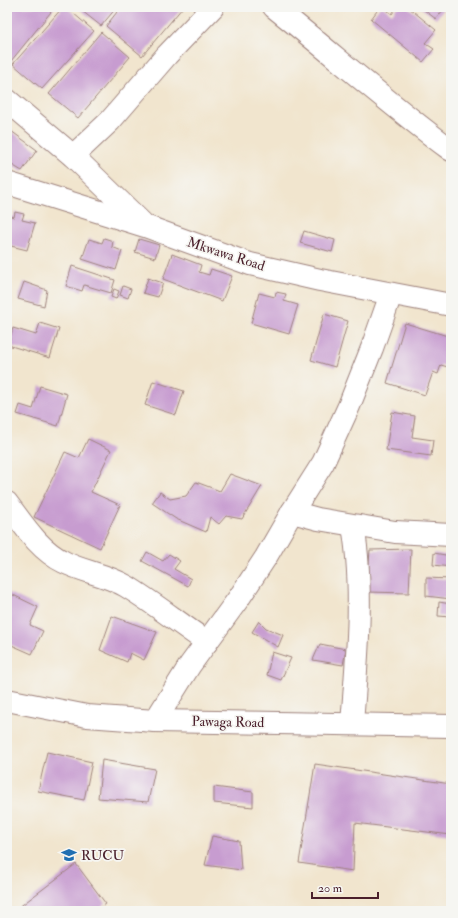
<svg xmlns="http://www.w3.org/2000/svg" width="458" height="918" viewBox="0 0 458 918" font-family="'IM FELL Double Pica',serif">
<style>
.building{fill:#c79cd0}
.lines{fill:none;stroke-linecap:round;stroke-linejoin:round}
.minor-casing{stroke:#9e827c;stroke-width:24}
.major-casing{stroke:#9e827c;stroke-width:24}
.minor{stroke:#fff;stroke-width:22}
.major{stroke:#fff;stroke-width:22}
.labels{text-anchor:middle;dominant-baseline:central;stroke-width:3.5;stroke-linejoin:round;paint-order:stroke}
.street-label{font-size:14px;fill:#4a1f2b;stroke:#f6f6f2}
.poi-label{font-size:14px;fill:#4a1f2b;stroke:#f6f6f2;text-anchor:start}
</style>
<rect width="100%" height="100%" fill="#f6f6f2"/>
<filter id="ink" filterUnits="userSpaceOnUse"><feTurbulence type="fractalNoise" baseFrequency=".025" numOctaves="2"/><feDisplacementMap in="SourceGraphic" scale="8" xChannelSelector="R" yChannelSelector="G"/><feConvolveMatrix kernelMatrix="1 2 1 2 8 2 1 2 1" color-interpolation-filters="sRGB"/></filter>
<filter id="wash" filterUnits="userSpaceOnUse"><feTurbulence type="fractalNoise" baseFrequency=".012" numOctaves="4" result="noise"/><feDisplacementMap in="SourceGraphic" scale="16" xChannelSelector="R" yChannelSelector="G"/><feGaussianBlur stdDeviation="0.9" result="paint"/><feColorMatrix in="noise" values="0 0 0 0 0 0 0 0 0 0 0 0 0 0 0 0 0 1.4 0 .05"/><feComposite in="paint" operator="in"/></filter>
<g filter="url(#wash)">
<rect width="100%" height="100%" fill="#f1e5ce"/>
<g id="blocks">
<g class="building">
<path d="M7,7H55L11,61L7,58Z"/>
<path d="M63,7H66L94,31L42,89L13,64Z"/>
<path d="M77,7H117L101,26Z"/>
<path d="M121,7H183L142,56L106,26Z"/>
<path d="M380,7H383L392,14L397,7H408L436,30L425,43L434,49L423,62L371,19Z"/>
<path d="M420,7H439L443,10L436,19Z"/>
<path d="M101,32L130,57L78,118L49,94Z"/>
<path d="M7,128L37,150L22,171L7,162Z"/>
<path d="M15,212L24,214L22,220L35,223L27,250L7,245V215L14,217Z"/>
<path d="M304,231L335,240L332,252L300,243Z"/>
<path d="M104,238L113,241L112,247L122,251L116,270L82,259L89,239L102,243Z"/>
<path d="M139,239L159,245L155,258L135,252Z"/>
<path d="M172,254L201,265L199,272L209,275L211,269L232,276L222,301L163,279Z"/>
<path d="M72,266L115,280L111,293L84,285L82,291L66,286Z"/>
<path d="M148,278L163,283L158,297L143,293Z"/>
<path d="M24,282L47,290L44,306L18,299Z"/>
<path d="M123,286L131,289L128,298L120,295Z"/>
<path d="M114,289L119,291L116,299L111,297Z"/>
<path d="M276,292L286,294L284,301L298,305L289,334L251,323L259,293L275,297Z"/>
<path d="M324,314L348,321L335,367L311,360Z"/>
<path d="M40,323L59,329L50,358L8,345L13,328L36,335Z"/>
<path d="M405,323L451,337V368L441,365L438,374L433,372L425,395L387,383Z"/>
<path d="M153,381L184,391L176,415L145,405Z"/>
<path d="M40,386L67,394L58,426L17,414L20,405L33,409Z"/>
<path d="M392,412L415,416L412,437L433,440L431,456L386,450Z"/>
<path d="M88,439L111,450L91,492L120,505L100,548L34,517L65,452L79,458Z"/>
<path d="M230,474L262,486L242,519L226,516L219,524L210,517L206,532L176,519L152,503L160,492L170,499L186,496L196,482L220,491Z"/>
<path d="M411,549L409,593L367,592L370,550Z"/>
<path d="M147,552L163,561L169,554L180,561L174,569L191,579L188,586L142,561Z"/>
<path d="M434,553L451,556V567L433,565Z"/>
<path d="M426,578L451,579V599L426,596Z"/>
<path d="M7,592L38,607L30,625L43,631L32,654L7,643Z"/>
<path d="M439,602L451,604V617L438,616Z"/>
<path d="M112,616L157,632L144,660L130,653L127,662L100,650Z"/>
<path d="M259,621L266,628L283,635L278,647L252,632Z"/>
<path d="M320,644L346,649L343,665L313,660Z"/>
<path d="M272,652L291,658L281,680L267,675Z"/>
<path d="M47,752L92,762L84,800L38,791Z"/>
<path d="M102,760L155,769L148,802L98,798Z"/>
<path d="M315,764L451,784V835L355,823L353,871L299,863Z"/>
<path d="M214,787L253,792V807L214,803Z"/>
<path d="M212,836L239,841L241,870L205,865Z"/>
<path d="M76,864L106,904L96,911H14Z"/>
</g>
</g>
</g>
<g filter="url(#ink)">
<use href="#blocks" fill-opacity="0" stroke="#9e827c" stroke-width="1"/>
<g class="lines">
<g class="minor-casing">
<g id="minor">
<path d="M274,7C333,54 390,105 451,150"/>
<path d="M7,100L73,156L142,223"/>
<path d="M73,156L110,121L167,55L213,7"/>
<path d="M7,183L145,226L250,264L320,280L451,305"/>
<path d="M7,503C23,524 39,550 64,562C83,572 106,574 126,586C154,603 180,624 207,642"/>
<path d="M292,512L318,519L395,532L451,535"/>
<path d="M155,721L190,665L239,598L266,557L292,512L323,463L349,406L372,348L391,294"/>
<path d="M352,723C357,660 364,588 353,526"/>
</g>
</g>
<g class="major-casing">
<path id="major" d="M7,700L87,716L155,721L451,726"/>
</g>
<use href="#minor" class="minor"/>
<use href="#major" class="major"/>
</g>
</g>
<defs>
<g id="university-bare" transform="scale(1.2)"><path d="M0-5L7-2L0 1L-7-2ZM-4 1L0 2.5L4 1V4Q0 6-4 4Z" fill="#1f6fb2" stroke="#f6f6f2" stroke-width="2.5" paint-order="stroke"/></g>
</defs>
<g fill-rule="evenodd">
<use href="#university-bare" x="69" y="855"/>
</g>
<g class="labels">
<g class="street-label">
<text transform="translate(226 254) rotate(18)">Mkwawa Road</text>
<text transform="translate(228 722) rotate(1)">Pawaga Road</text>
</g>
<g class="poi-label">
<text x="81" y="855">RUCU</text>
</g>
</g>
<rect width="458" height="918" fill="none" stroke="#f6f6f2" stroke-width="24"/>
<path d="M312 892v6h66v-6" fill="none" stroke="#4a1f2b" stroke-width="2"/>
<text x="318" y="892" font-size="12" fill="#4a1f2b" stroke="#f6f6f2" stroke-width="3" paint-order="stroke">20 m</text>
</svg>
